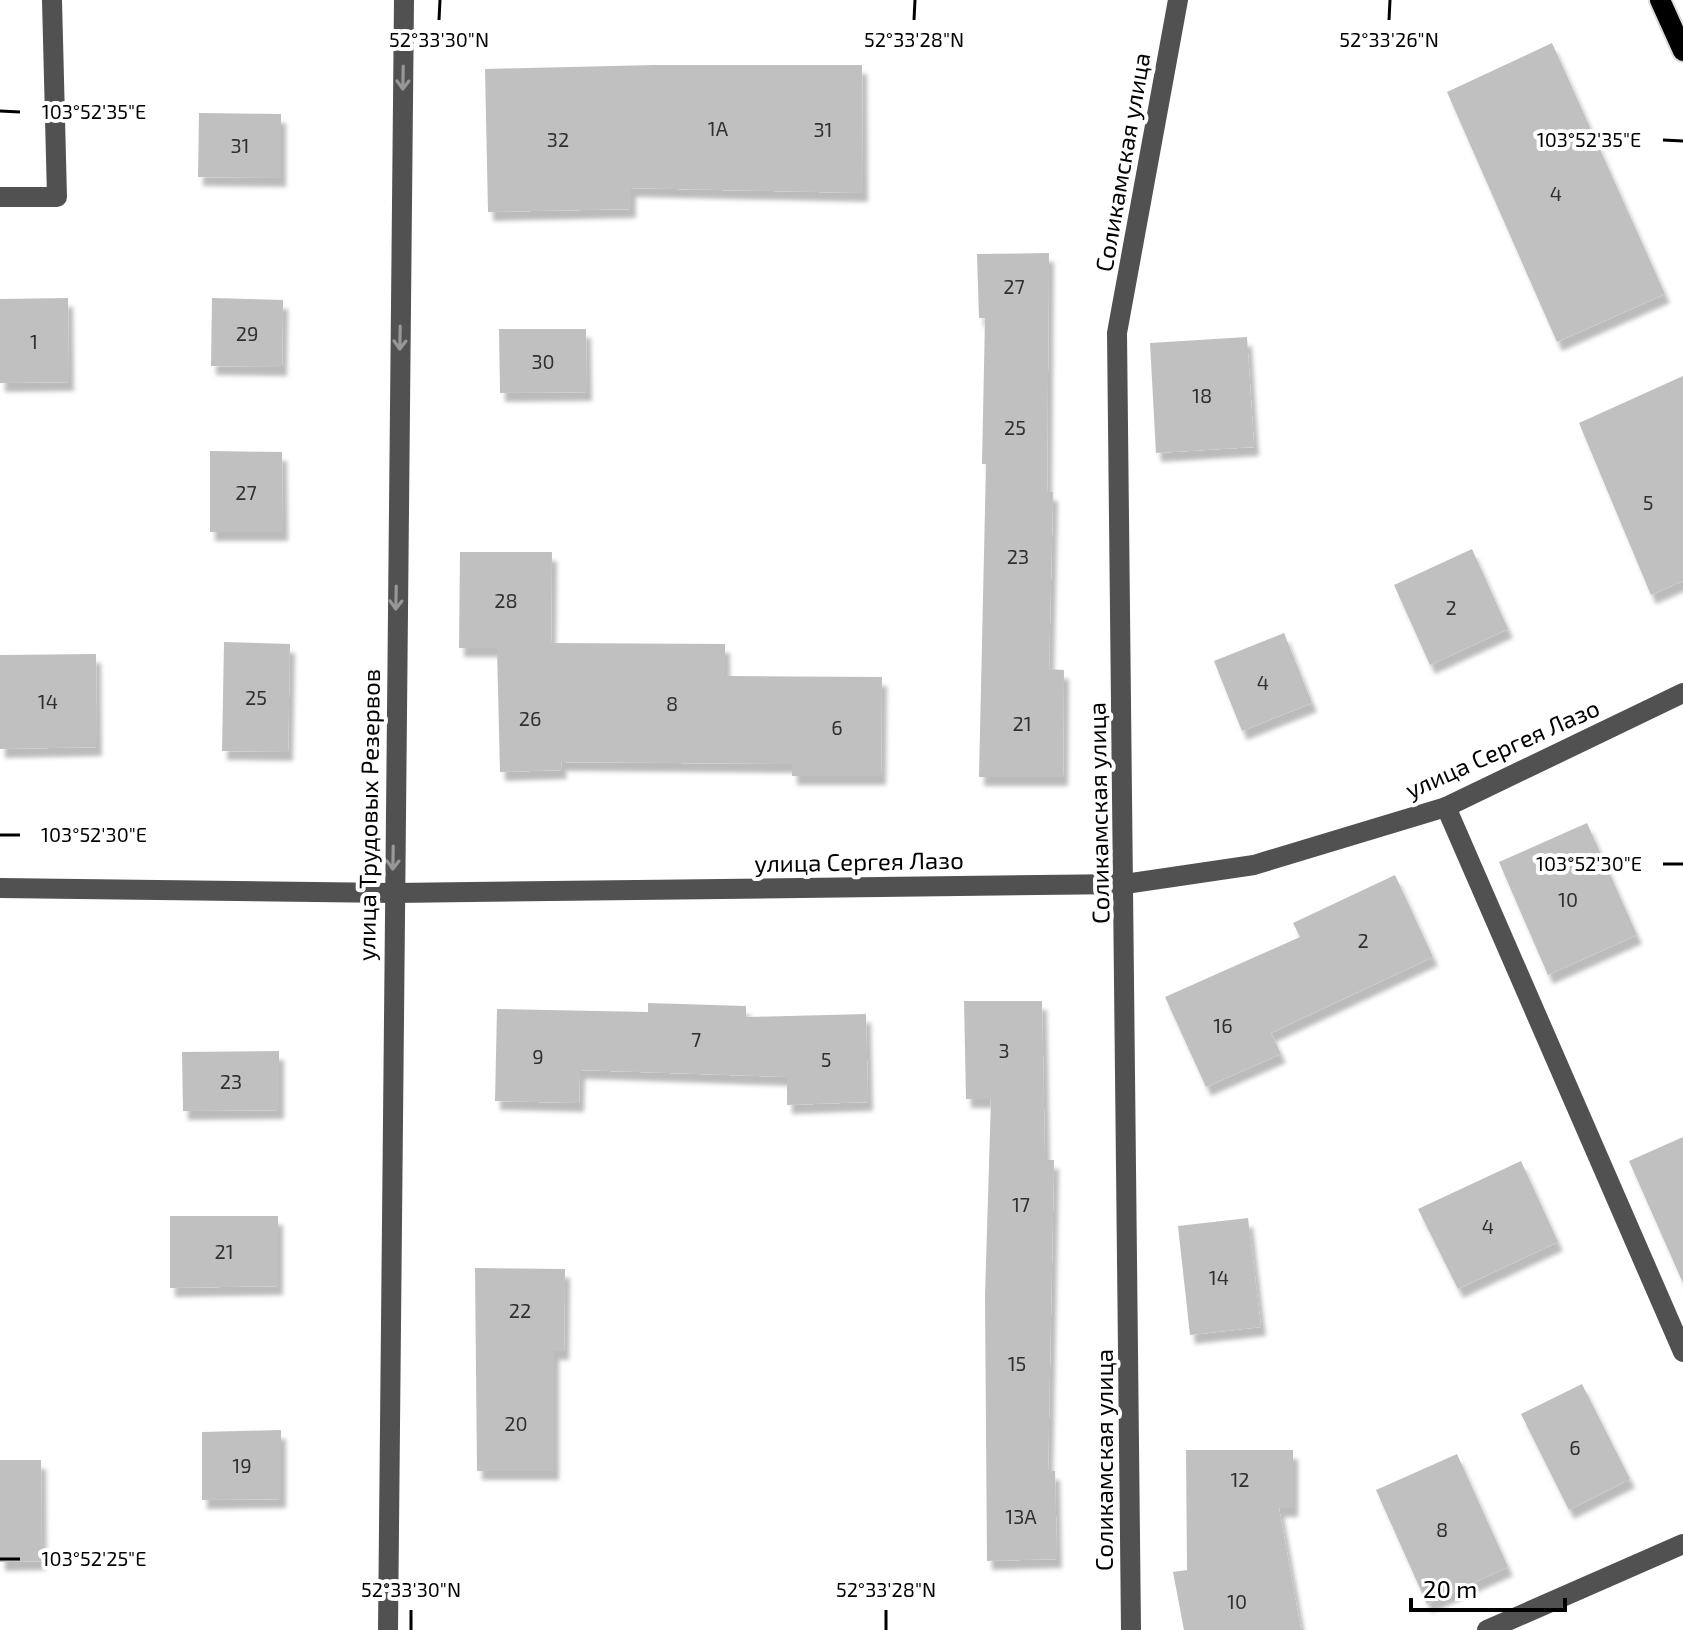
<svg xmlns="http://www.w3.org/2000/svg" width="1683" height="1630" viewBox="0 0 1683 1630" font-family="'Exo 2',sans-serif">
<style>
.building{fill:#c0c0c0;filter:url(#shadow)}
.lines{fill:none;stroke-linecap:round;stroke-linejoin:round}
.major-casing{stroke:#dbdbdb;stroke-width:24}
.minor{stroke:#515151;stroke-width:20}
.major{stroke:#000;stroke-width:20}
.oneway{stroke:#979797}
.ticks{fill:none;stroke:#000;stroke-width:3}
.labels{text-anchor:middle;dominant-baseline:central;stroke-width:8;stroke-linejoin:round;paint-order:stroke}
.number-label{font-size:20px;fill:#303030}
.street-label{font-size:24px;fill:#000;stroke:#fff}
.ticks-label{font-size:20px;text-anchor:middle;fill:#000;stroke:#fff;stroke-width:8;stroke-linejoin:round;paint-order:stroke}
</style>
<defs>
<filter id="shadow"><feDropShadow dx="5" dy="9" stdDeviation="2" flood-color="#0004"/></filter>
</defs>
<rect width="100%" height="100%" fill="#fff"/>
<g class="building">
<path d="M1552,43L1665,294L1557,342L1447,92Z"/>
<path d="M655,65H862L863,193L631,188V209L488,212L485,69Z"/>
<path d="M199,113L281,114V178L198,177Z"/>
<path d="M1049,253L1047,492H1053L1049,669L1064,670L1063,777H979L986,464H982L985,318H979L977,254Z"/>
<path d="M68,298L69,382L0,383V299Z"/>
<path d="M212,298L283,300L282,367L211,366Z"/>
<path d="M499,329H586L587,392L500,393Z"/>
<path d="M1247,337L1254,447L1156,453L1150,343Z"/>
<path d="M1683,376V581L1651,595L1579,423Z"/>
<path d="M210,451L282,452L283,532H210Z"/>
<path d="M1472,549L1508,629L1430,665L1394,585Z"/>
<path d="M460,552H552L551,643L725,644V676L882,677L881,776H792V764L561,762L562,770L500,772L497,648H459Z"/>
<path d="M1284,633L1312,703L1242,731L1214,661Z"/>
<path d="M224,642L290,644L288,752L222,751Z"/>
<path d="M96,654L97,747L0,749V655Z"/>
<path d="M1587,823L1637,935L1548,975L1499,862Z"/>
<path d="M1395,875L1433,957L1271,1033L1281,1054L1206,1087L1165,997L1300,937L1293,923Z"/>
<path d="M964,1001H1042L1045,1160H1054L1048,1471H1055L1057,1559L987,1561L985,1296L991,1099H966Z"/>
<path d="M648,1003L746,1006V1017L866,1014L868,1102L787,1105V1077L580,1070L579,1103L495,1101L497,1009L648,1012Z"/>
<path d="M279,1051V1110L183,1111L182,1052Z"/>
<path d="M1683,1137V1283L1629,1161Z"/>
<path d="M1521,1161L1558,1242L1458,1289L1418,1209Z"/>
<path d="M170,1216H278V1286L170,1288Z"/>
<path d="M1248,1218L1261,1327L1190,1335L1178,1226Z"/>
<path d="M475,1268L565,1269L564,1351H554V1471H477Z"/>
<path d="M1582,1384L1630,1479L1569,1510L1521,1414Z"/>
<path d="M281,1430V1499L202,1500V1432Z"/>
<path d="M1186,1450H1293V1508H1279L1301,1630H1184L1173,1572L1187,1570Z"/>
<path d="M1457,1454L1508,1567L1427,1604L1376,1490Z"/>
<path d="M0,1460H41L42,1561L0,1562Z"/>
</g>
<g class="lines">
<g class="major-casing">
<path id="major" d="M1660,0L1683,51"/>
</g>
<g class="minor">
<path d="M0,197H57L52,0"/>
<path d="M1446,807L1683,1352"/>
<path d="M0,888L393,893L1125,884L1254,865L1446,807L1683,693"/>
<path d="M388,1630L404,0"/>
<path d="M1131,1630L1117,333L1178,0"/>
<path d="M1487,1630L1683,1544"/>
</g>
<use href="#major" class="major"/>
</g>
<defs><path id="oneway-shaft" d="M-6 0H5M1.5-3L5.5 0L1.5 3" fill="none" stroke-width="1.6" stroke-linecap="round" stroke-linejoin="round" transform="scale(2)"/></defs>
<g class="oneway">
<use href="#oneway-shaft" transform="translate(403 78) rotate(91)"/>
<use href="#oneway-shaft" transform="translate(400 338) rotate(91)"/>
<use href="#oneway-shaft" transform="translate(396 598) rotate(91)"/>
<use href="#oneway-shaft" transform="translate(393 858) rotate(91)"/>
</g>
<path class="ticks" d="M439,20L440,0M914,20L915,0M1389,20L1390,0M0,111L20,112M1663,140L1683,141M0,835H20M1663,864H1683M0,1559H20M411,1630V1610M886,1630V1610"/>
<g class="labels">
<g class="number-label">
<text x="718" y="128">1А</text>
<text x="823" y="129">31</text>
<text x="558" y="139">32</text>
<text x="240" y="145">31</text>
<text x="1556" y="193">4</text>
<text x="1014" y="286">27</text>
<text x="247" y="333">29</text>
<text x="34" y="341">1</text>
<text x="543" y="361">30</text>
<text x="1202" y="395">18</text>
<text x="1015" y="427">25</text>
<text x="246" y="492">27</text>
<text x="1648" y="502">5</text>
<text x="1018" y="556">23</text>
<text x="506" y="600">28</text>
<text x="1451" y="607">2</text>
<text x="1263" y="682">4</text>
<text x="256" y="697">25</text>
<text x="48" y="701">14</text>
<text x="672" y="703">8</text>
<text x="530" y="718">26</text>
<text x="1022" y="723">21</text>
<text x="837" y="727">6</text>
<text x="1568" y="899">10</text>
<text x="1363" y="940">2</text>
<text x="1223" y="1025">16</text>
<text x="696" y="1039">7</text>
<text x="1004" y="1050">3</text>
<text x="538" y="1056">9</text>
<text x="826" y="1059">5</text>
<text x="231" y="1081">23</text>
<text x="1021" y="1204">17</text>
<text x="1488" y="1226">4</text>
<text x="224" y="1251">21</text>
<text x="1219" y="1277">14</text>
<text x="520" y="1310">22</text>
<text x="1017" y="1363">15</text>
<text x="516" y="1423">20</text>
<text x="1575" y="1447">6</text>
<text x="242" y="1465">19</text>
<text x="1240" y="1479">12</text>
<text x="1021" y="1516">13А</text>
<text x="1442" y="1529">8</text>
<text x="1237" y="1601">10</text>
</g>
<g class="street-label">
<text transform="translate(1122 162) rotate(-80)">Соликамская улица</text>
<text transform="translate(1502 748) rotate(-24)">улица Сергея Лазо</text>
<text transform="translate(1098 813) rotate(-91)">Соликамская улица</text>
<text transform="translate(368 815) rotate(-89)">улица Трудовых Резервов</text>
<text transform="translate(859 861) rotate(-1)">улица Сергея Лазо</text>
<text transform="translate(1103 1460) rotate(-90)">Соликамская улица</text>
</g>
</g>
<g class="ticks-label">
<text x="439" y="47">52°33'30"N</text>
<text x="914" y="47">52°33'28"N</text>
<text x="1389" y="47">52°33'26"N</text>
<text x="94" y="119">103°52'35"E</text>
<text x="1589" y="147">103°52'35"E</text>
<text x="94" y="842">103°52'30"E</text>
<text x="1589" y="871">103°52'30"E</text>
<text x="94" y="1566">103°52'25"E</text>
<text x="411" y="1597">52°33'30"N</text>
<text x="886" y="1597">52°33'28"N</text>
</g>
<path d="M1411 1598v12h154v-12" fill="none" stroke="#000000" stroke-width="4"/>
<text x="1423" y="1598" font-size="24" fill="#000000" stroke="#ffffff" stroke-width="6" paint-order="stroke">20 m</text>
</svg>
